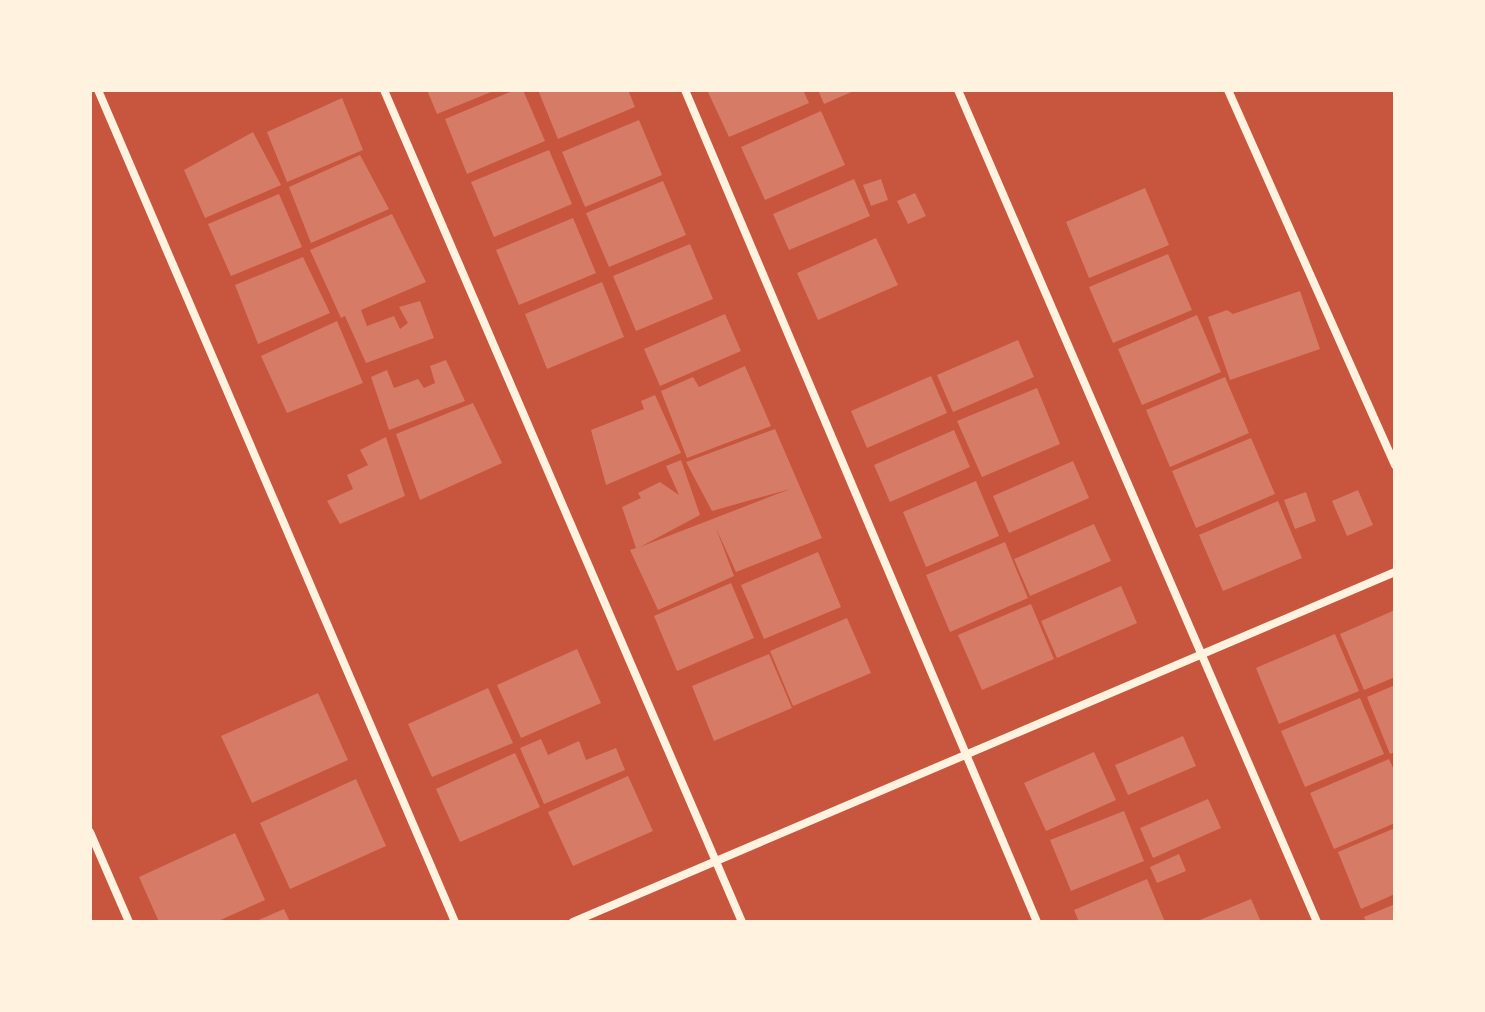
<svg xmlns="http://www.w3.org/2000/svg" width="1485" height="1012" viewBox="0 0 1485 1012" font-family="'Exo 2',sans-serif">
<style>
.building{fill:#d67c66}
.lines{fill:none;stroke-linecap:round;stroke-linejoin:round}
.minor{stroke:#fff3e0;stroke-width:8}
</style>
<rect width="100%" height="100%" fill="#c8553d"/>
<g class="building">
<path d="M427,90H496L437,114Z"/>
<path d="M515,90H523L545,141L467,174L445,119Z"/>
<path d="M538,90H628L635,107L558,139Z"/>
<path d="M707,90H803L809,103L729,137Z"/>
<path d="M818,90H856L824,104Z"/>
<path d="M342,98L363,150L287,182L267,132Z"/>
<path d="M821,111L845,165L765,200L741,147Z"/>
<path d="M639,120L662,175L585,207L562,152Z"/>
<path d="M253,132L281,185L205,218L184,170Z"/>
<path d="M549,150L572,204L494,237L471,182Z"/>
<path d="M360,155L389,209L311,243L289,187Z"/>
<path d="M854,179L870,216L789,250L773,214Z"/>
<path d="M881,179L888,200L871,206L863,185Z"/>
<path d="M663,181L686,235L609,267L586,213Z"/>
<path d="M1145,188L1169,245L1089,278L1066,222Z"/>
<path d="M915,193L926,216L908,224L897,201Z"/>
<path d="M279,194L302,247L231,276L208,224Z"/>
<path d="M392,214L426,282L361,310L367,326L394,316L400,329L408,323L399,307L420,301L434,338L366,363L345,316L341,318L310,250Z"/>
<path d="M573,218L596,273L519,305L496,250Z"/>
<path d="M876,238L898,285L818,320L797,273Z"/>
<path d="M690,244L713,299L636,331L613,276Z"/>
<path d="M1168,254L1192,310L1113,343L1089,287Z"/>
<path d="M303,257L330,313L258,344L235,285Z"/>
<path d="M602,282L624,337L547,369L525,314Z"/>
<path d="M1300,291L1320,349L1230,380L1208,317L1227,310L1233,314Z"/>
<path d="M725,314L741,351L660,386L644,349Z"/>
<path d="M1197,315L1221,372L1142,405L1118,349Z"/>
<path d="M337,321L363,383L287,413L261,356Z"/>
<path d="M1018,340L1034,377L953,412L937,375Z"/>
<path d="M446,360L465,401L389,430L371,377L387,370L394,388L418,379L424,388L435,383L430,366Z"/>
<path d="M745,366L771,426L687,458L661,391L693,377L699,387Z"/>
<path d="M931,376L947,413L867,448L851,411Z"/>
<path d="M1225,377L1249,433L1170,467L1146,410Z"/>
<path d="M1037,388L1060,444L982,477L957,421Z"/>
<path d="M655,395L681,453L606,485L591,430L644,409L641,401Z"/>
<path d="M473,403L502,463L420,500L396,434Z"/>
<path d="M775,429L822,538L736,572L716,528L734,576L658,610L630,550L636,548L622,507L641,498L638,493L660,482L679,495L666,466L681,460L700,515L640,547L790,489L712,511L686,462Z"/>
<path d="M954,430L970,467L890,502L874,465Z"/>
<path d="M386,437L405,496L340,524L327,501L353,489L347,475L368,465L360,450Z"/>
<path d="M1251,438L1275,494L1196,528L1172,471Z"/>
<path d="M1073,461L1089,498L1009,533L993,496Z"/>
<path d="M976,481L999,536L926,567L903,512Z"/>
<path d="M1358,490L1373,525L1347,536L1332,501Z"/>
<path d="M1306,492L1316,521L1295,529L1284,500Z"/>
<path d="M1278,501L1302,558L1223,591L1199,535Z"/>
<path d="M1094,524L1111,561L1030,596L1014,559Z"/>
<path d="M1005,542L1028,598L950,632L926,575Z"/>
<path d="M818,552L841,607L764,639L741,585Z"/>
<path d="M731,583L754,638L677,671L654,616Z"/>
<path d="M1121,586L1137,623L1057,658L1041,621Z"/>
<path d="M1031,604L1054,659L982,690L958,635Z"/>
<path d="M1395,610V677L1364,690L1340,634Z"/>
<path d="M847,618L871,673L793,706L770,651Z"/>
<path d="M1335,634L1359,691L1279,724L1256,668Z"/>
<path d="M577,649L601,703L521,738L497,685Z"/>
<path d="M769,654L792,708L714,741L692,686Z"/>
<path d="M1395,685V752L1390,754L1367,697Z"/>
<path d="M488,688L513,743L432,777L408,724Z"/>
<path d="M318,693L348,760L252,803L221,736Z"/>
<path d="M1360,698L1384,754L1305,787L1281,731Z"/>
<path d="M1183,736L1196,766L1128,795L1115,765Z"/>
<path d="M541,739L548,755L579,741L586,760L616,748L625,770L544,804L520,748Z"/>
<path d="M1094,752L1116,800L1046,831L1024,783Z"/>
<path d="M515,753L540,807L460,842L436,789Z"/>
<path d="M1389,759L1395,772V823L1334,849L1310,793Z"/>
<path d="M628,776L653,831L573,866L548,812Z"/>
<path d="M356,779L386,846L290,889L260,823Z"/>
<path d="M1208,799L1221,828L1153,858L1140,828Z"/>
<path d="M1124,811L1144,861L1071,891L1050,840Z"/>
<path d="M1395,828V894L1361,909L1338,852Z"/>
<path d="M235,833L265,900L216,922H159L139,877Z"/>
<path d="M1179,854L1186,871L1157,883L1150,867Z"/>
<path d="M1147,879L1165,922H1079L1074,910Z"/>
<path d="M1251,899L1261,922H1195Z"/>
<path d="M1395,904V922H1366L1364,917Z"/>
<path d="M284,909L290,922H254Z"/>
</g>
<g class="lines">
<g class="minor">
<path d="M98,90L455,922"/>
<path d="M384,90L742,922"/>
<path d="M685,90L1037,922"/>
<path d="M958,90L1317,922"/>
<path d="M1228,90L1395,465"/>
<path d="M90,832L129,922"/>
<path d="M573,922L1395,572"/>
</g>
</g>
<rect width="1485" height="1012" fill="none" stroke="#fff3e0" stroke-width="184"/>
</svg>
